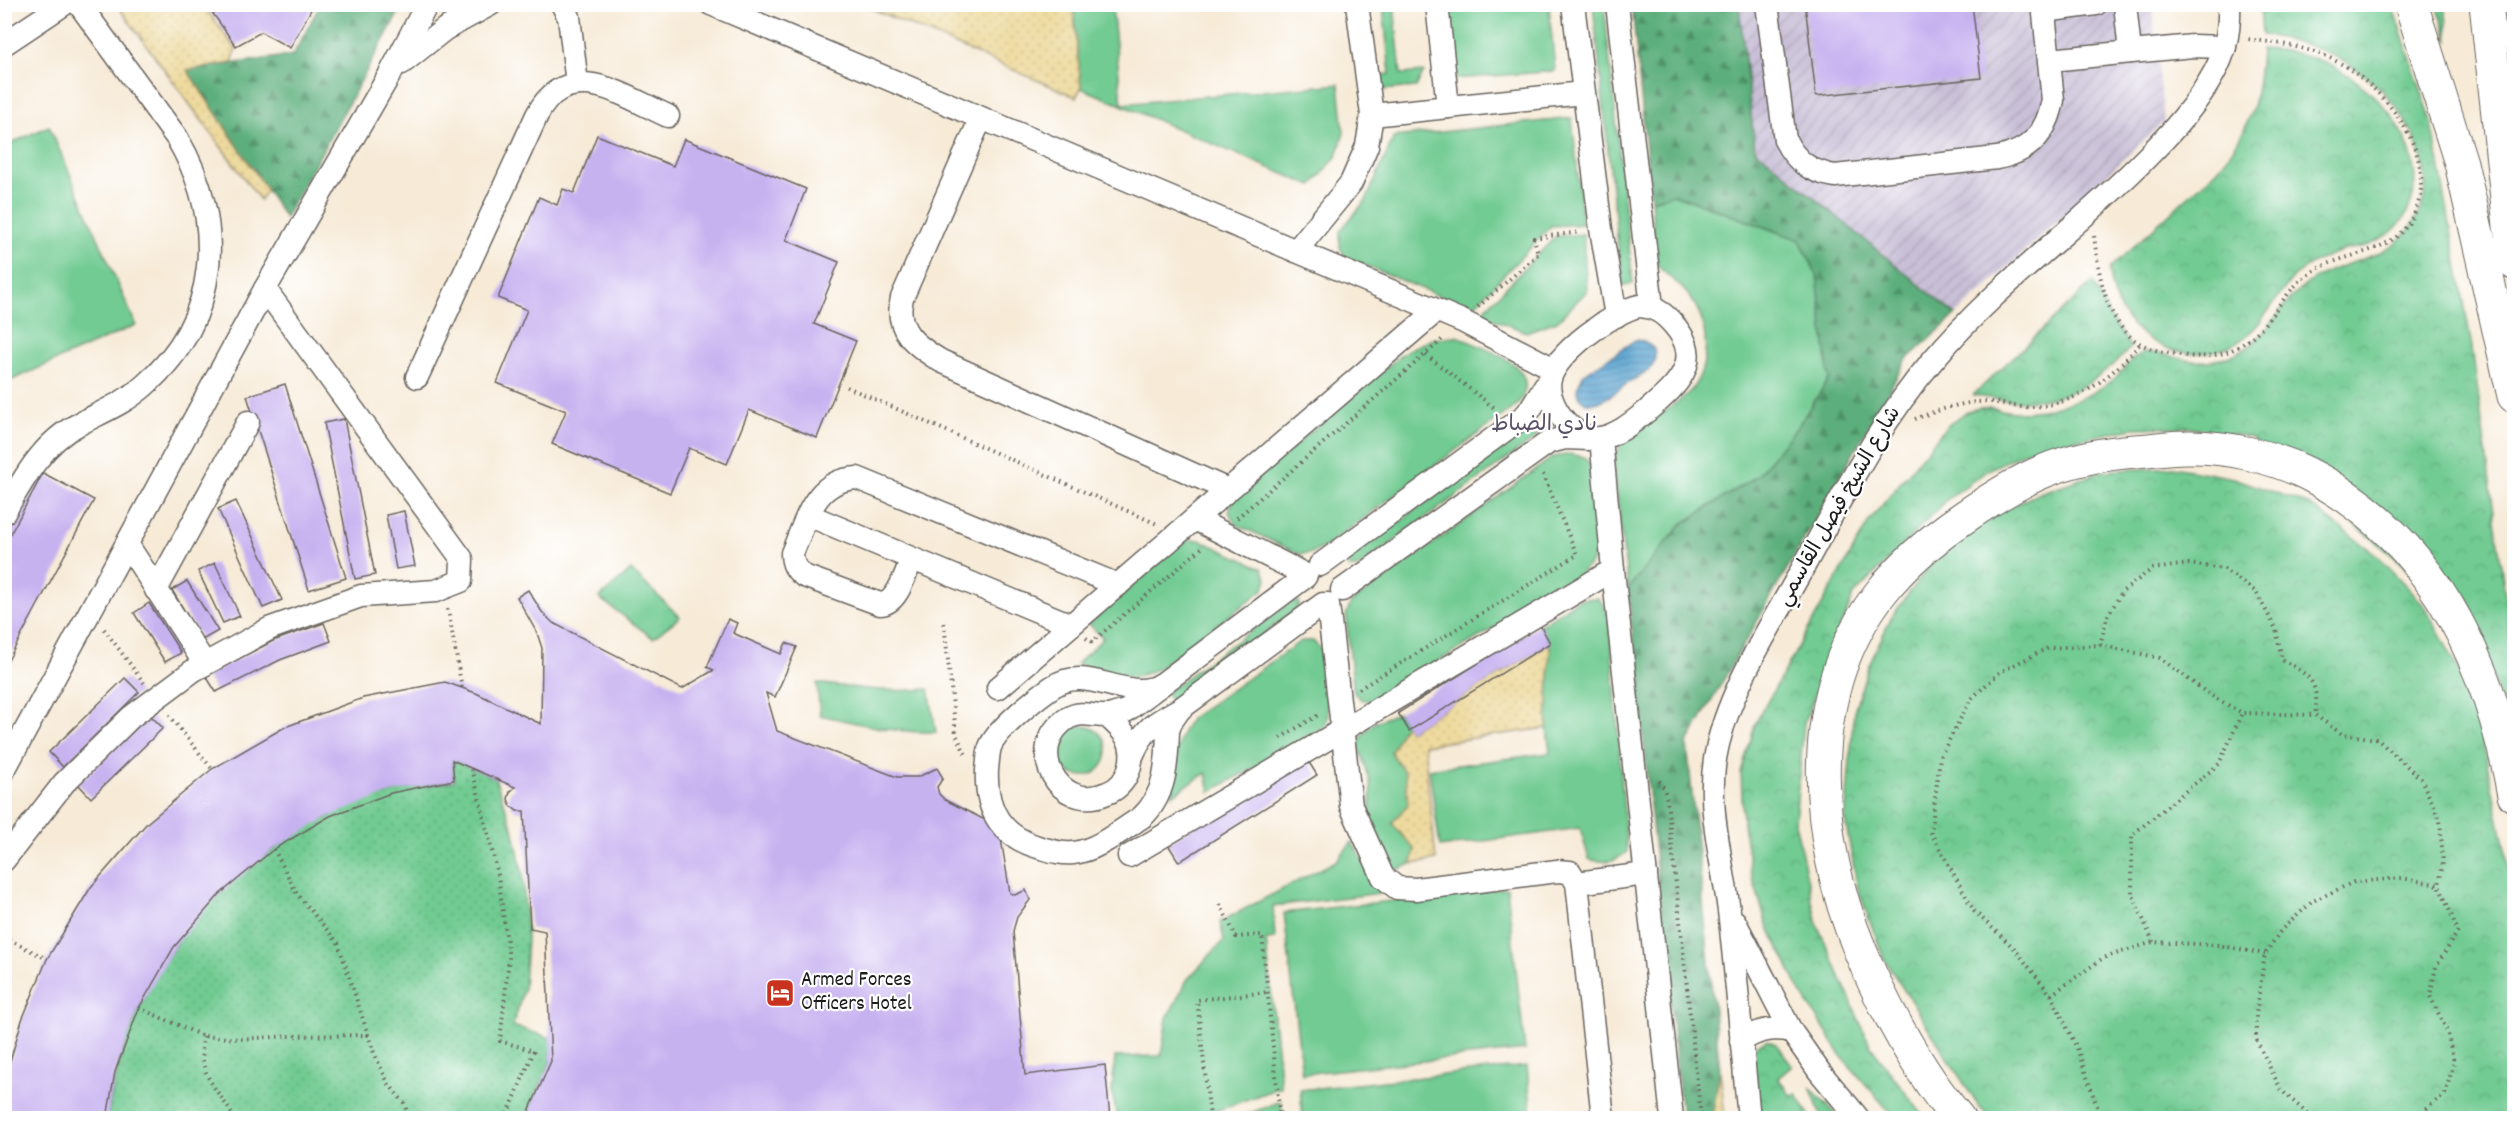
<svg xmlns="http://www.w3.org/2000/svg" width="2519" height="1123" viewBox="0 0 2519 1123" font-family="Dekko,'Playpen Sans Arabic',sans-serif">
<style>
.industrial{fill:url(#industrial-furrows)}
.grass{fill:#71cb92;stroke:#467457;stroke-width:1.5}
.forest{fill:url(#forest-firs);stroke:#3c664c;stroke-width:1.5}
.sand{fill:url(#sand-dots);stroke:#857b5d;stroke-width:1.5}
.park{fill:url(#park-crowns);stroke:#467457;stroke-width:1.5}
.garden{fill:url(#garden-dots);stroke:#467457;stroke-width:1.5}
.water{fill:url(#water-rules);stroke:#3a5f76;stroke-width:1.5}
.building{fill:#c7b2f0}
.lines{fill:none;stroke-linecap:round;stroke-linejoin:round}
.minor-casing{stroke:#69645e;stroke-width:25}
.highway-casing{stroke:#69645e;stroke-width:35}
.path{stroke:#69645e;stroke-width:4;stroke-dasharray:1.5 4.5;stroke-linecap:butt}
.minor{stroke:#fff;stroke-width:22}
.highway{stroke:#fff;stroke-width:33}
.labels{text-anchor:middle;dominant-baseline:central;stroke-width:4.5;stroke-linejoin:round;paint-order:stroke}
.street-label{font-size:21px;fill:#1c1c1c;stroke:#fff}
.poi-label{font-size:21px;fill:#1c1c1c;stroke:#fff;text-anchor:start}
.neighbourhood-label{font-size:22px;fill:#585066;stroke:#fff}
</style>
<defs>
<pattern id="industrial-furrows" width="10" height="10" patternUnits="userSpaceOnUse" patternTransform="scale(1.5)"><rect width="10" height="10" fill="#c9bfd7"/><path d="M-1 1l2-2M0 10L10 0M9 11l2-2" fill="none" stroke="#aca4b8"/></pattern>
<pattern id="forest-firs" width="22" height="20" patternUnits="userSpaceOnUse" patternTransform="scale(1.5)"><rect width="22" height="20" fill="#5caf7c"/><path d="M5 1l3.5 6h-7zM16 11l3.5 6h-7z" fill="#4b8e65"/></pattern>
<pattern id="sand-dots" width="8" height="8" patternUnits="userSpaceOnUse" patternTransform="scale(1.5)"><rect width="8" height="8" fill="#eeda9e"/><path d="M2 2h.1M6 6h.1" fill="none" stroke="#ccba88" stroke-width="1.8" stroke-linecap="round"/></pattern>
<pattern id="park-crowns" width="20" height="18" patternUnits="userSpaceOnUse" patternTransform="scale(1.5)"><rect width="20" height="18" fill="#71cb92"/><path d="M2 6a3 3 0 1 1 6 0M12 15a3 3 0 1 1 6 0" fill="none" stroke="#61ae7d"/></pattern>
<pattern id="garden-dots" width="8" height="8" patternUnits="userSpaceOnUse" patternTransform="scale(1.5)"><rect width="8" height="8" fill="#71cb92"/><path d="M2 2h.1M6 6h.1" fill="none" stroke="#61ae7d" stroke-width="1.8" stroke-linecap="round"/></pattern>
<pattern id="water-rules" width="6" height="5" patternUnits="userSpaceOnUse" patternTransform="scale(1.5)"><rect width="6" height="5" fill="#58a2cf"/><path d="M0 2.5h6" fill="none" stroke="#4883a7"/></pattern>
</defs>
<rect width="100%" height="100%" fill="#fff"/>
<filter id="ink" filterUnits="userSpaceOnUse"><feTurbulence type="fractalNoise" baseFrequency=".0167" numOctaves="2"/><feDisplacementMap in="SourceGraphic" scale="12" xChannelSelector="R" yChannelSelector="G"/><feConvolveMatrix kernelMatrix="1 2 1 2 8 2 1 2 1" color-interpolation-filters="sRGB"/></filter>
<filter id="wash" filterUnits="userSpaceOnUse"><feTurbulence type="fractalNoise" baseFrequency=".008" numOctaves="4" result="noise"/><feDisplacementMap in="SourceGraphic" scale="24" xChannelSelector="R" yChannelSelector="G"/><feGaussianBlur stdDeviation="1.35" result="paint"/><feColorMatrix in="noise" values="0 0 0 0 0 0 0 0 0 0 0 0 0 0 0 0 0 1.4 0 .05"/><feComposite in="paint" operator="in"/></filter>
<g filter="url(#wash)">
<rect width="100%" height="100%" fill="#f7ebd8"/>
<path class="industrial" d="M1739,5H2152L2164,122L1956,315L1755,149Z"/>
<g class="grass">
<path d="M1073,5H1112L1122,104L1339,84L1344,133L1337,156L1312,186L1081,88Z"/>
<path d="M1383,5H1394L1401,74L1424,72L1416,87L1380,90L1371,76L1390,74Z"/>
<path d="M1449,5H1549L1555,71L1456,79Z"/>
<path d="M1593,5H1604L1633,284L1622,285Z"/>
<path d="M2437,5H2445L2449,42Z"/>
<path d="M1572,118L1583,224L1551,226L1471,309L1345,257L1340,247V231L1366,200L1394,137Z"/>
<path d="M49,126L136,325L5,383V146Z"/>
<path d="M1673,194L1800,240L1817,275L1829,379L1798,426L1757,476L1682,524L1628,588L1613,465C1622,431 1635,432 1661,414C1671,407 1686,397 1693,388C1713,359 1708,315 1684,290C1676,281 1665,274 1657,265L1651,200Z"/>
<path d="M1583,234L1587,291L1557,321L1526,332L1480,314L1556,236Z"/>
<path d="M1457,336C1485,350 1548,366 1517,405L1323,548L1311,553L1300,554L1235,524L1229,512L1234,497L1406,351L1432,339Z"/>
<path d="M1529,426L1536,429L1537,437L1357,568H1348L1350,558Z"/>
<path d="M1570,454L1584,457L1592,468L1600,538L1593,560L1574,581L1371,701L1362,700L1354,693L1346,615L1351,603L1553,457Z"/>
<path d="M1188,540H1200L1262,568L1267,579L1264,589L1160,668L1133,678L1077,664L1103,638L1089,624L1176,547Z"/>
<path d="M631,570L680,617L653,638L599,598Z"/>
<path d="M1598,598L1609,613L1627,852C1614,862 1604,864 1589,859L1580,828L1440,847L1429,769L1550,753L1547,728L1550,643L1540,625L1580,599Z"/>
<path d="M1292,601L1299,602L1297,609L1176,699L1170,700L1167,695L1169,690Z"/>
<path d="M1301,641H1313L1322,650L1328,713L1326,724L1316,733L1210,792L1206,773L1172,795C1175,767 1174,741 1191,718Z"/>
<path d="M817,683C854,688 891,693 929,689L936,732C896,733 859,724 820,715Z"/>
<path d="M1398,713L1405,724L1391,752L1405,773L1415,850L1411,864L1393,872L1366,829C1376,792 1371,780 1358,744C1367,724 1378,720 1398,713Z"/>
<circle cx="1082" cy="751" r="25"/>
<path d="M1352,842L1382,893L1273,906L1275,939L1266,940L1281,1087L1197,1118H1117L1112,1092L1115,1057L1161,1056L1167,1018L1187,980L1224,940L1220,922L1336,861Z"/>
<path d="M1507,888L1525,1050L1302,1074L1284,913Z"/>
<path d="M1527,1066L1532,1118H1303L1300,1090Z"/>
<path d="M1281,1101L1283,1118H1238Z"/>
</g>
<g class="forest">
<path d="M320,5H403L285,218L187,70L293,55Z"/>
<path d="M1632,5H1739L1755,149L1956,315L1907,359L1687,744L1720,1071L1712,1118H1682L1628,588L1682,524L1757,476L1798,426L1829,379L1817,275L1800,240L1674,194L1651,200Z"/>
</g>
<g class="sand">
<path d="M117,5H203L236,49L232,63L187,70L267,190L260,200Z"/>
<path d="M863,5H1073L1081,88L1076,97Z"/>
<path d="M1550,643L1547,728L1424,745L1436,860L1411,864L1415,850L1392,823L1408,804L1405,773L1391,752L1405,724L1409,731Z"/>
<path d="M1720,1071L1725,1118H1712Z"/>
</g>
<g class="park">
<path d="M2260,5H2392L2431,119L2472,347L2514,663V740L2474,623L2249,437L2190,427L2133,428L2026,451L1988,470L1948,499L1853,596L1804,723L1795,822L1817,924L1871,1047L1925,1118H1895L1842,1057L1800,991L1766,922L1751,872L1743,824L1741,772L1756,722L1870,520L1945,428C1953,421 1962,413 1972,410C1988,404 2003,412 2018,412C2033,412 2049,409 2064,404C2083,399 2102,389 2117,376C2126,367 2132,357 2144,352C2174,352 2186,367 2220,359C2268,347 2273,309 2308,283C2337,261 2379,262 2404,235C2453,183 2407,105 2359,71C2331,51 2297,40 2262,35Z"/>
<path d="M2261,49C2308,50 2344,66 2378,100C2416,138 2436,207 2380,240C2369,247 2358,247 2345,250C2331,254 2316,260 2304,269C2280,286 2269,318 2245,337C2191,378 2110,337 2109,269L2217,170C2251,131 2258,99 2261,49Z"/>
<path d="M2093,282L2110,318L2131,347C2085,398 2040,410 1973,395Z"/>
<path d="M2173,467L2234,478L2308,504L2377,555L2424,605L2458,668L2480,729L2514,892V1118H1991L1979,1107L1884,959L1858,889L1845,820L1854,711L1869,664L1892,616L1930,565L1995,514L2042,492L2104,471Z"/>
<path d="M1767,1040L1778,1045L1792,1066L1778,1078L1791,1096L1796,1093L1811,1118H1757L1751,1051L1754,1046Z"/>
<path d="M1810,1087L1839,1118H1822Z"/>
</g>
<path class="garden" d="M452,760L495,778L513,828L523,875L527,938L524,988L513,1026L551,1038V1061L526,1118H107C114,1081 123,1044 139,1009C184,908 285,822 391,793C412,787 433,785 454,781Z"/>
<path class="water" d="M1635,340L1644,341L1654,349C1655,354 1656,358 1654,363C1650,372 1636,378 1628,383C1614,393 1583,421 1577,388L1583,375Z"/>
<g id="blocks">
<g class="building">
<path d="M206,4H314L290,48L261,32L236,46Z"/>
<path d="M1805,4H1972L1981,78L1816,96Z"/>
<path d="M597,135L673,166L684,139L806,189L786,240L839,262L814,324L856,341L817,438L749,410L727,464L689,448L670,493L552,444L566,411L497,383L527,310L498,298L539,197L557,205L563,189L574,193Z"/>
<path d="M285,384L346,578L309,590L247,396Z"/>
<path d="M344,419L375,575L355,579L324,423Z"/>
<path d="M43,473L94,500L4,668V546Z"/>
<path d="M236,501L282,600L263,608L218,509Z"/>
<path d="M404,511L415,566L396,569L386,515Z"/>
<path d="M215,563L240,616L223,623L198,571Z"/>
<path d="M187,581L218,631L202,640L172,590Z"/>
<path d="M528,590L542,612L553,623L682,689L714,670L707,667L728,619L737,623L733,633L781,654L786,643L797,647L775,697L766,693L777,731L897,777H918L937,768L943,778L937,787L939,794L945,800L999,827L1010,893L1015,895L1026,890L1030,900L1017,917L1013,931L1025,1075L1105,1065L1110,1118H526L551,1061L545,931L530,928L524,811H517L511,806L508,799L510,792L515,787L452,760L454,780L391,793L330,816L274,849L220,894L174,947L139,1008L115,1072L107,1118H4V1082L22,1020L47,959L91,887L147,823L212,769L285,727L363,698L445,682L476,693L541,724L542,648L537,633L517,597Z"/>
<path d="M149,603L181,653L165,662L134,613Z"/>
<path d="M324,623L331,641L280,660L216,692L206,676L273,641Z"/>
<path d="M1540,625L1550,643L1409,731L1398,713Z"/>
<path d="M125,678L139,692L63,767L49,752Z"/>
<path d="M150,715L163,728L91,798L78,784Z"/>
<path d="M1305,756L1317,775L1179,862L1167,843Z"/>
</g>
</g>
</g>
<g filter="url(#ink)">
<use href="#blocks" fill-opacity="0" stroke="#69645e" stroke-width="1.5"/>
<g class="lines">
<g class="minor-casing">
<g id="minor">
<path d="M562,4L569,17L577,84"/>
<path d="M711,4L1462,321L1554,369"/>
<path d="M1437,4L1448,107"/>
<path d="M1573,4L1601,229L1616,316"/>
<path d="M1617,4L1652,307"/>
<path d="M1767,4L1785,140C1796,162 1811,172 1835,176L1997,158C2030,152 2047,133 2053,100L2043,4"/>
<path d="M2125,4L2130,52"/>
<path d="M2044,11L2096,4"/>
<path d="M4,44L64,4"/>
<path d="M2050,60L2193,46L2225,47"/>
<path d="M402,63L445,29L491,4"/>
<path d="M1372,115L1583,93"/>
<path d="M981,118L902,298C894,330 916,346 941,361L1228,490"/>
<path d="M1296,251L1351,183L1367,146L1372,115L1357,4"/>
<path d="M1639,306C1655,307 1664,313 1674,325C1706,362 1675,387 1647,411C1633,422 1618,435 1600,438C1574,442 1544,403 1550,379C1556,353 1614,311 1639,306Z"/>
<path d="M417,377L537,115C568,55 625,97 668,116"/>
<path d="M1601,438L1613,570L1672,1118"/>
<path d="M4,513C23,479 43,442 79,424C102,412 125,403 145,385C221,319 226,221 177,138L79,4"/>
<path d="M808,515L1071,625"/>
<path d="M1195,519L1306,575"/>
<path d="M127,544L205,664"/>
<path d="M912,559C905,573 898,604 880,604L804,576C795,570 792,563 792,553C807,519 814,480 857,478L1118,585"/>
<path d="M1320,565L1527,414L1550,378"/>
<path d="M156,590L248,422"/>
<path d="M1342,590L1549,442L1565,438L1589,439"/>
<path d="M1328,604L1351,806L1383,877L1397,888L1416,889L1557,871L1570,872L1577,883"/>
<path d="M1162,684C1127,705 1088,662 1052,687C1036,698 997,729 990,747C988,754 988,762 987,770C985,811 1002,837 1041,848C1052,851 1062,854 1073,853C1096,851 1122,830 1142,817C1166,795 1167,762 1168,731L1171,722L1180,709"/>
<path d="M998,688L1435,312"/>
<path d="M1107,716C1123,730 1136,742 1130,766C1127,778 1119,789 1107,793C1058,815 1023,746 1068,718C1082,710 1094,717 1108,716C1114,715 1120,712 1126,711L1305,577"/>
<path d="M1132,756C1144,728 1154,723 1180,709L1323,604"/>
<path d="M4,770L265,289L390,74L427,4"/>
<path d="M1129,856L1613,570"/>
<path d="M4,860L64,783L131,717L194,670L271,628L361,596L436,591L461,581L462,559L265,289"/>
<path d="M1735,922L1791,1031L1819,1071L1858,1118"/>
<path d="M1741,1041C1757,1030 1772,1027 1791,1031"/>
<path d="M1603,1118L1577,883L1646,874"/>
<path d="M1749,1118C1742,1050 1737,980 1729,911C1722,856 1704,800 1718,744C1732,686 1770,627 1799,575C1840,501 1878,424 1933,360C1996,285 2077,228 2145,159C2172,132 2196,106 2214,73C2226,52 2230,29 2229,4"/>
</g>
</g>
<g class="highway-casing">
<g id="highway">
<path d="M2411,4L2461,163L2514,396"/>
<path d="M2486,4L2514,263"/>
<path d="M1958,1118C1920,1074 1882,1004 1860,950C1813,837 1802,692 1882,591C1905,562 1934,538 1963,518C2024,476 2061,457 2135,451C2152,450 2169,447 2186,447C2225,446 2271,456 2306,473C2433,536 2490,663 2514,795"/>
</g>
</g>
<g class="path">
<path d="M2094,236C2099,274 2105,328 2145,346C2155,351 2165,352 2176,354C2197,359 2223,357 2241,345C2269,328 2280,296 2306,276C2338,252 2382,257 2406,227C2450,168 2390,91 2338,62C2309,47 2279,43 2247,39"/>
<path d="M1478,307L1538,254L1534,238L1580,232"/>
<path d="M1426,355L1497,410"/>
<path d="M847,387L1157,524"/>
<path d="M1915,419C1938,410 1967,400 1991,402C2005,404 2018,408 2032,407C2079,404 2111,377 2140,344"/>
<path d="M1237,518L1444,338"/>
<path d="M448,609L462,688"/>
<path d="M944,623L956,734L966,755"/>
<path d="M104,629L144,683"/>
<path d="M1086,638L1092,642L1204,546"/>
<path d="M2100,645L2107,617L2122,592L2152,569L2189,564L2224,569L2256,592L2276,629L2282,660C2309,674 2320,682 2315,715"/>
<path d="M1359,689L1577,555L1542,472"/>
<path d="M169,715L212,769"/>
<path d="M1280,738L1320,714"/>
<path d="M472,769L498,875L509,958L500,1041L534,1051L506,1118"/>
<path d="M1659,781L1664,788L1667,800L1701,1118"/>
<path d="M274,849L297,894L338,943L374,1053L388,1083L404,1103L409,1118"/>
<path d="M1220,904L1236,937L1262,935L1280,1118"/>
<path d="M4,937L47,959"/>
<path d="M2153,942L2132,893V835L2219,764L2242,713"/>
<path d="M2051,995L2103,958L2153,942L2218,945L2265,954"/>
<path d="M139,1008L203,1036L239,1039L291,1036L369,1035"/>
<path d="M203,1036C198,1080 217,1085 234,1118"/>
<path d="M1210,1118L1197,1000L1268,992"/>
<path d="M2101,1118L2077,1048L2051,995L2014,948L1974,911L1931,833L1940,757L1971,699L2000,672L2048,648L2100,645L2160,658L2210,695L2242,713L2315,715L2342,734L2377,739L2421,779L2440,820L2443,862L2439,885L2458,931L2436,967L2430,996L2447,1031L2454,1063L2445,1094L2415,1118"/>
<path d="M2312,1118L2281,1090L2256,1039V1014L2265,954L2281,930L2313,901L2354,882L2402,878L2439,885"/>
</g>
<use href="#minor" class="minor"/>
<use href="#highway" class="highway"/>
</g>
</g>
<defs>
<g id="hotel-square" transform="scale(1.5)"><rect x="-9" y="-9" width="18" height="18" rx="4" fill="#c8321e" stroke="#fff"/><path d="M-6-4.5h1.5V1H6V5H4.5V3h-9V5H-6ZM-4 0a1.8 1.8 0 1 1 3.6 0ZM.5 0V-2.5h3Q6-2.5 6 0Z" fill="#fff"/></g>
</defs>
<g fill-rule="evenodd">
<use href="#hotel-square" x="780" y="993"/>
</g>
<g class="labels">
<g class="street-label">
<text transform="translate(1840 507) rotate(-60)">شارع الشيخ فيصل القاسمي</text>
</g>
<g class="poi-label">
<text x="801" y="981">Armed Forces<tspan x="801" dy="24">Officers Hotel</tspan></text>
</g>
<g class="neighbourhood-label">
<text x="1544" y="425">نادي الضباط</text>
</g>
</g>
<rect width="2519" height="1123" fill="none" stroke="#fff" stroke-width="24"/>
</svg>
